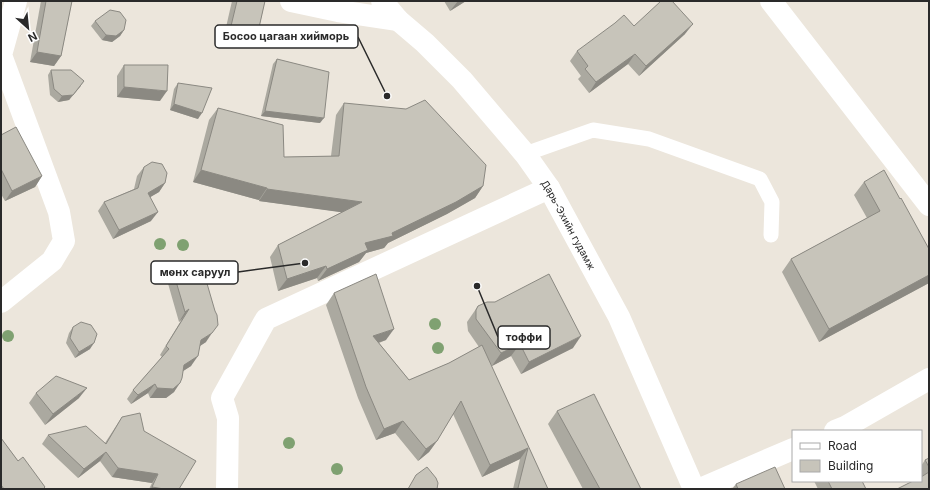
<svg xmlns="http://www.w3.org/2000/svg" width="930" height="490" viewBox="0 0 930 490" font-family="Inter,sans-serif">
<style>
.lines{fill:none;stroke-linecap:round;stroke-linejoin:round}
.lane{stroke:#fff;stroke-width:15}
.street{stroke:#fff;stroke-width:22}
.secondary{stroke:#fff;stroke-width:22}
.tree{fill:#7fa171}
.wall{fill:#aba9a0}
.shaded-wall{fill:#8b8982}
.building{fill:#c7c4ba;stroke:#8b8982}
.labels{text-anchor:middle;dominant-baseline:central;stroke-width:3.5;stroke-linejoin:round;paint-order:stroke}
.street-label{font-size:10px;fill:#2a2a2a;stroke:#fff}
.leader{fill:none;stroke:#2a2a2a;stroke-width:1.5}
.callout-dot{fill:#2a2a2a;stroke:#fff;stroke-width:1.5}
.callout{fill:#fff;stroke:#2a2a2a;stroke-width:1.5}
.callout-label{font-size:11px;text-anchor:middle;font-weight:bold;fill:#2a2a2a}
</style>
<rect width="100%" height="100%" fill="#ece6dc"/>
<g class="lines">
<path class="lane" d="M525,154L593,130L649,139L760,179L772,202L771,235"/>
<g class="street">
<path d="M291,1L338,11L398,20"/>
<path d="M771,1L929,205"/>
<path d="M1,302L52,261L64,241L59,212L1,55L16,1"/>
<path d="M835,431L845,427L929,379"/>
<path d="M227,489L228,418L222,398L266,319L549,188"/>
<path d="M700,489L793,449"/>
</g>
<path class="secondary" id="s1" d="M382,1L398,20L425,43L462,80L525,154L549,188L619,317L694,489"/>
</g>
<g class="tree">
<circle cx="160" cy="244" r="6"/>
<circle cx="183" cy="245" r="6"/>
<circle cx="435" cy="324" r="6"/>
<circle cx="8" cy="336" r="6"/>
<circle cx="438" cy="348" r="6"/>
<circle cx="289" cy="443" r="6"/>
<circle cx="337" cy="469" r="6"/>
</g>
<g class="wall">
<path d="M41,1H72L61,56L54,66L30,62Z"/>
<path d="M232,1H265L258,32L251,42L224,36Z"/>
<path d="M444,1H466L450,11Z"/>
<path d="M95,21L124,30L120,36L112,42L102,40L91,26Z"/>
<path d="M634,26L685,34L639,76L628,64L589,93L578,79L581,76L570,61L577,51Z"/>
<path d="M277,59L320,123L261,116L273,64Z"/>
<path d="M124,65L160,101L117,97V76Z"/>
<path d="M51,70L81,86L69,100L58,102L50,95L48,75Z"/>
<path d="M178,83L198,119L170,110L174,89Z"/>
<path d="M344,103L483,186L475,198L447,214L388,243L384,248L366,253L359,262L318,281L317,278L278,291L270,257L278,245L342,212L259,201V200L193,182L209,120L218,108L284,157L331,156L336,115Z"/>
<path d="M1,135L42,176L35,187L5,201L1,194Z"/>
<path d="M144,167L165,183L159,192L150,197L151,221L113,239L98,211L104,202L134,189L137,176Z"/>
<path d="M864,182L900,199L929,249V283L819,342L782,272L791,259L867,218L854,195Z"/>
<path d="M173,271L206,342L200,346L191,366L183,371L174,392L166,398H150L148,393L131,404L127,399L133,390L162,357L160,355L182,319L179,322L167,280Z"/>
<path d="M334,293L386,340L379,343L409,380L449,363L479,347L468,331L467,322L478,306L573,348L521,374L511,356L492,366L489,361L548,489H513L520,459L482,477L453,414L437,441L429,452L418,461L395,433L376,440L358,398L326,305Z"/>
<path d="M73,327L90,349L75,358L66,343L69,333Z"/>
<path d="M36,393L79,398L45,425L29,403Z"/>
<path d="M557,411L641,489H583L548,424Z"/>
<path d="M122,417L144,431L179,489H149L152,483L112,477L100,461L78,478L42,444L48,435L105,443Z"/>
<path d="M1,438L18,461L45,487L44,489H1Z"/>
<path d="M929,458V489L921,481V466L925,460Z"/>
<path d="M814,481H862L866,489H818Z"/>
<path d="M736,484L785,489H732Z"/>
</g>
<g class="shaded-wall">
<path d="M458,1H466L450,11Z"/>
<path d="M693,24L685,34L639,76L646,66Z"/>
<path d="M231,26L258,32L251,42L224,36Z"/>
<path d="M124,30L120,36L112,42L102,40L106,35Z"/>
<path d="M37,52L61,56L54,66L30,62Z"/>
<path d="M635,54L628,64L589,93L596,82Z"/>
<path d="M84,81L69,100L58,102L62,96Z"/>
<path d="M124,87L167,91L160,101L117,97Z"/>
<path d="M174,104L202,113L198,119L170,110Z"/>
<path d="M265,111L324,118L320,123L261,116Z"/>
<path d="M201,170L267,188L259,200L193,182Z"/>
<path d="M42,176L35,187L5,201L12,191Z"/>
<path d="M165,183L159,192L142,202L148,193Z"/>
<path d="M483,186L475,198L447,214L388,243L384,248L366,253L359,262L318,281L327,269L365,243Z"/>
<path d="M267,189L362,202L354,214L259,201Z"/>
<path d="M158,212L151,221L113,239L119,230Z"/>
<path d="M326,266L317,278L278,291L287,279Z"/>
<path d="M929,275V283L819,342L829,329Z"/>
<path d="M189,309L182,319L179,322L185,312Z"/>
<path d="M394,329L386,340L365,347L373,336Z"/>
<path d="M212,333L206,342L195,349L201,340Z"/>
<path d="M581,336L573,348L521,374L529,362Z"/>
<path d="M94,343L90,349L75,358L79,352Z"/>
<path d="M520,344L511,356L492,366L501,353Z"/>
<path d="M198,356L191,366L177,375L184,365Z"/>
<path d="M180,383L174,392L166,398H150L157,388Z"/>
<path d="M155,384L148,393L131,404L138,395Z"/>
<path d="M87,388L79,398L45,425L53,414Z"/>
<path d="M403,421L395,433L376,440L384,429Z"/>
<path d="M437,441L429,452L418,461L426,449Z"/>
<path d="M528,448L520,459L482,477L490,465Z"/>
<path d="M106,452L100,461L78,478L84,469Z"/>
<path d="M118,468L158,474L152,483L112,477Z"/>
<path d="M152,487L164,489H150Z"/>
</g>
<g class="building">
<path d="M46,1H72L61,56L37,52Z"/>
<path d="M237,1H265L258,32L231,26Z"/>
<path d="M661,1H672L693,24L646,66L635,54L596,82L585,69L588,66L577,51L615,23L624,15L634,26Z"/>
<path d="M110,10L120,12L126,20L124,30L116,36L106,35L95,21Z"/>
<path d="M277,59L329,72L324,118L265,111Z"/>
<path d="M124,65H168L167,91L124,87Z"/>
<path d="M51,70H71L84,81L73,95L62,96L54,89Z"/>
<path d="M178,83L212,88L202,113L174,104Z"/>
<path d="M425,100L486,165L483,186L456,202L392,233L393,236L365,243L368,250L327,269L326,266L287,279L278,245L362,202L267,189V188L201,170L218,108L283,125L284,157L339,156L344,103L406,109Z"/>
<path d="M16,127L42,176L12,191L1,169V135Z"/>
<path d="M152,162L162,164L167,173L165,183L148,193L158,212L119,230L104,202L138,188L144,167Z"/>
<path d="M884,170L900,199L901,198L929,249V275L829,329L791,259L880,211L864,182Z"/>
<path d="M201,263L215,311L217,315L218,325L212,333L201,340L198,356L184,365L182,378L180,383L173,389L157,388L155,384L138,395L133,390L169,349L166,346L189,309L185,312L173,271Z"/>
<path d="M376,274L394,329L373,336L409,380L449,363L482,345L548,489H519L518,488L528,448L490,465L461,401L437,441L426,449L403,421L384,429L366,387L334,293Z"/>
<path d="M549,274L581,336L529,362L520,344L501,353L476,319V310L478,306L487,302H495Z"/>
<path d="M81,322L91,325L97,334L94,343L79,352L70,338L73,327Z"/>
<path d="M56,376L87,388L53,414L36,393Z"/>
<path d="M594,394L641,489H600L557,411Z"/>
<path d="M140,413L144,431L196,461L179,489H164L152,487L158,474L118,468L106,452L84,469L48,435L86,426L106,444L122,417Z"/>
<path d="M1,438L18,461L23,457L45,487L43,489H4L1,485Z"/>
<path d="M929,458V467L925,460Z"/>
<path d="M427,467L436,478L438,483L437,489H408L416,475Z"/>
<path d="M775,467L785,489H738L736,484Z"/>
<path d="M929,472V489H897L913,481H921V477Z"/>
<path d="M828,481H862L866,489H832Z"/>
</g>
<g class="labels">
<g class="street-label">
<text stroke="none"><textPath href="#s1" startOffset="293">Дарь-Эхийн гудамж</textPath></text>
</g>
</g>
<path class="leader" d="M387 96L358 37M305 263L238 272M477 286L498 337"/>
<g class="callout-dot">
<circle cx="387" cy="96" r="4"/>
<circle cx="305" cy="263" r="4"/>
<circle cx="477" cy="286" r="4"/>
</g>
<g class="callout">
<rect x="215" y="25" width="143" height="23" rx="4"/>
<rect x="151" y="261" width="87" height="23" rx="4"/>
<rect x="498" y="326" width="52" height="23" rx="4"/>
</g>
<g class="callout-label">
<text x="286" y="40">Босоо цагаан хийморь</text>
<text x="195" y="276">мөнх саруул</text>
<text x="524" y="341">тоффи</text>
</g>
<rect width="930" height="490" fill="none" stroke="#2a2a2a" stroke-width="4"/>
<rect x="792" y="430" width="130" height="52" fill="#ffffff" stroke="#aaaaaa"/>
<rect x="800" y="443" width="20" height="6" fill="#ffffff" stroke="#aaaaaa"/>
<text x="828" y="450" font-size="12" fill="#2a2a2a">Road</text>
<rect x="800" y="460" width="20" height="12" fill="#c7c4ba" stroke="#aaaaaa"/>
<text x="828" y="470" font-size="12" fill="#2a2a2a">Building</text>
<g transform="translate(28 28) rotate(153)" stroke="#ffffff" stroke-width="3" paint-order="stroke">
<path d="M0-3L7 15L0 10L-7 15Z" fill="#2a2a2a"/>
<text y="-6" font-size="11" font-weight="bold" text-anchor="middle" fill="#2a2a2a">N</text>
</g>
</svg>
